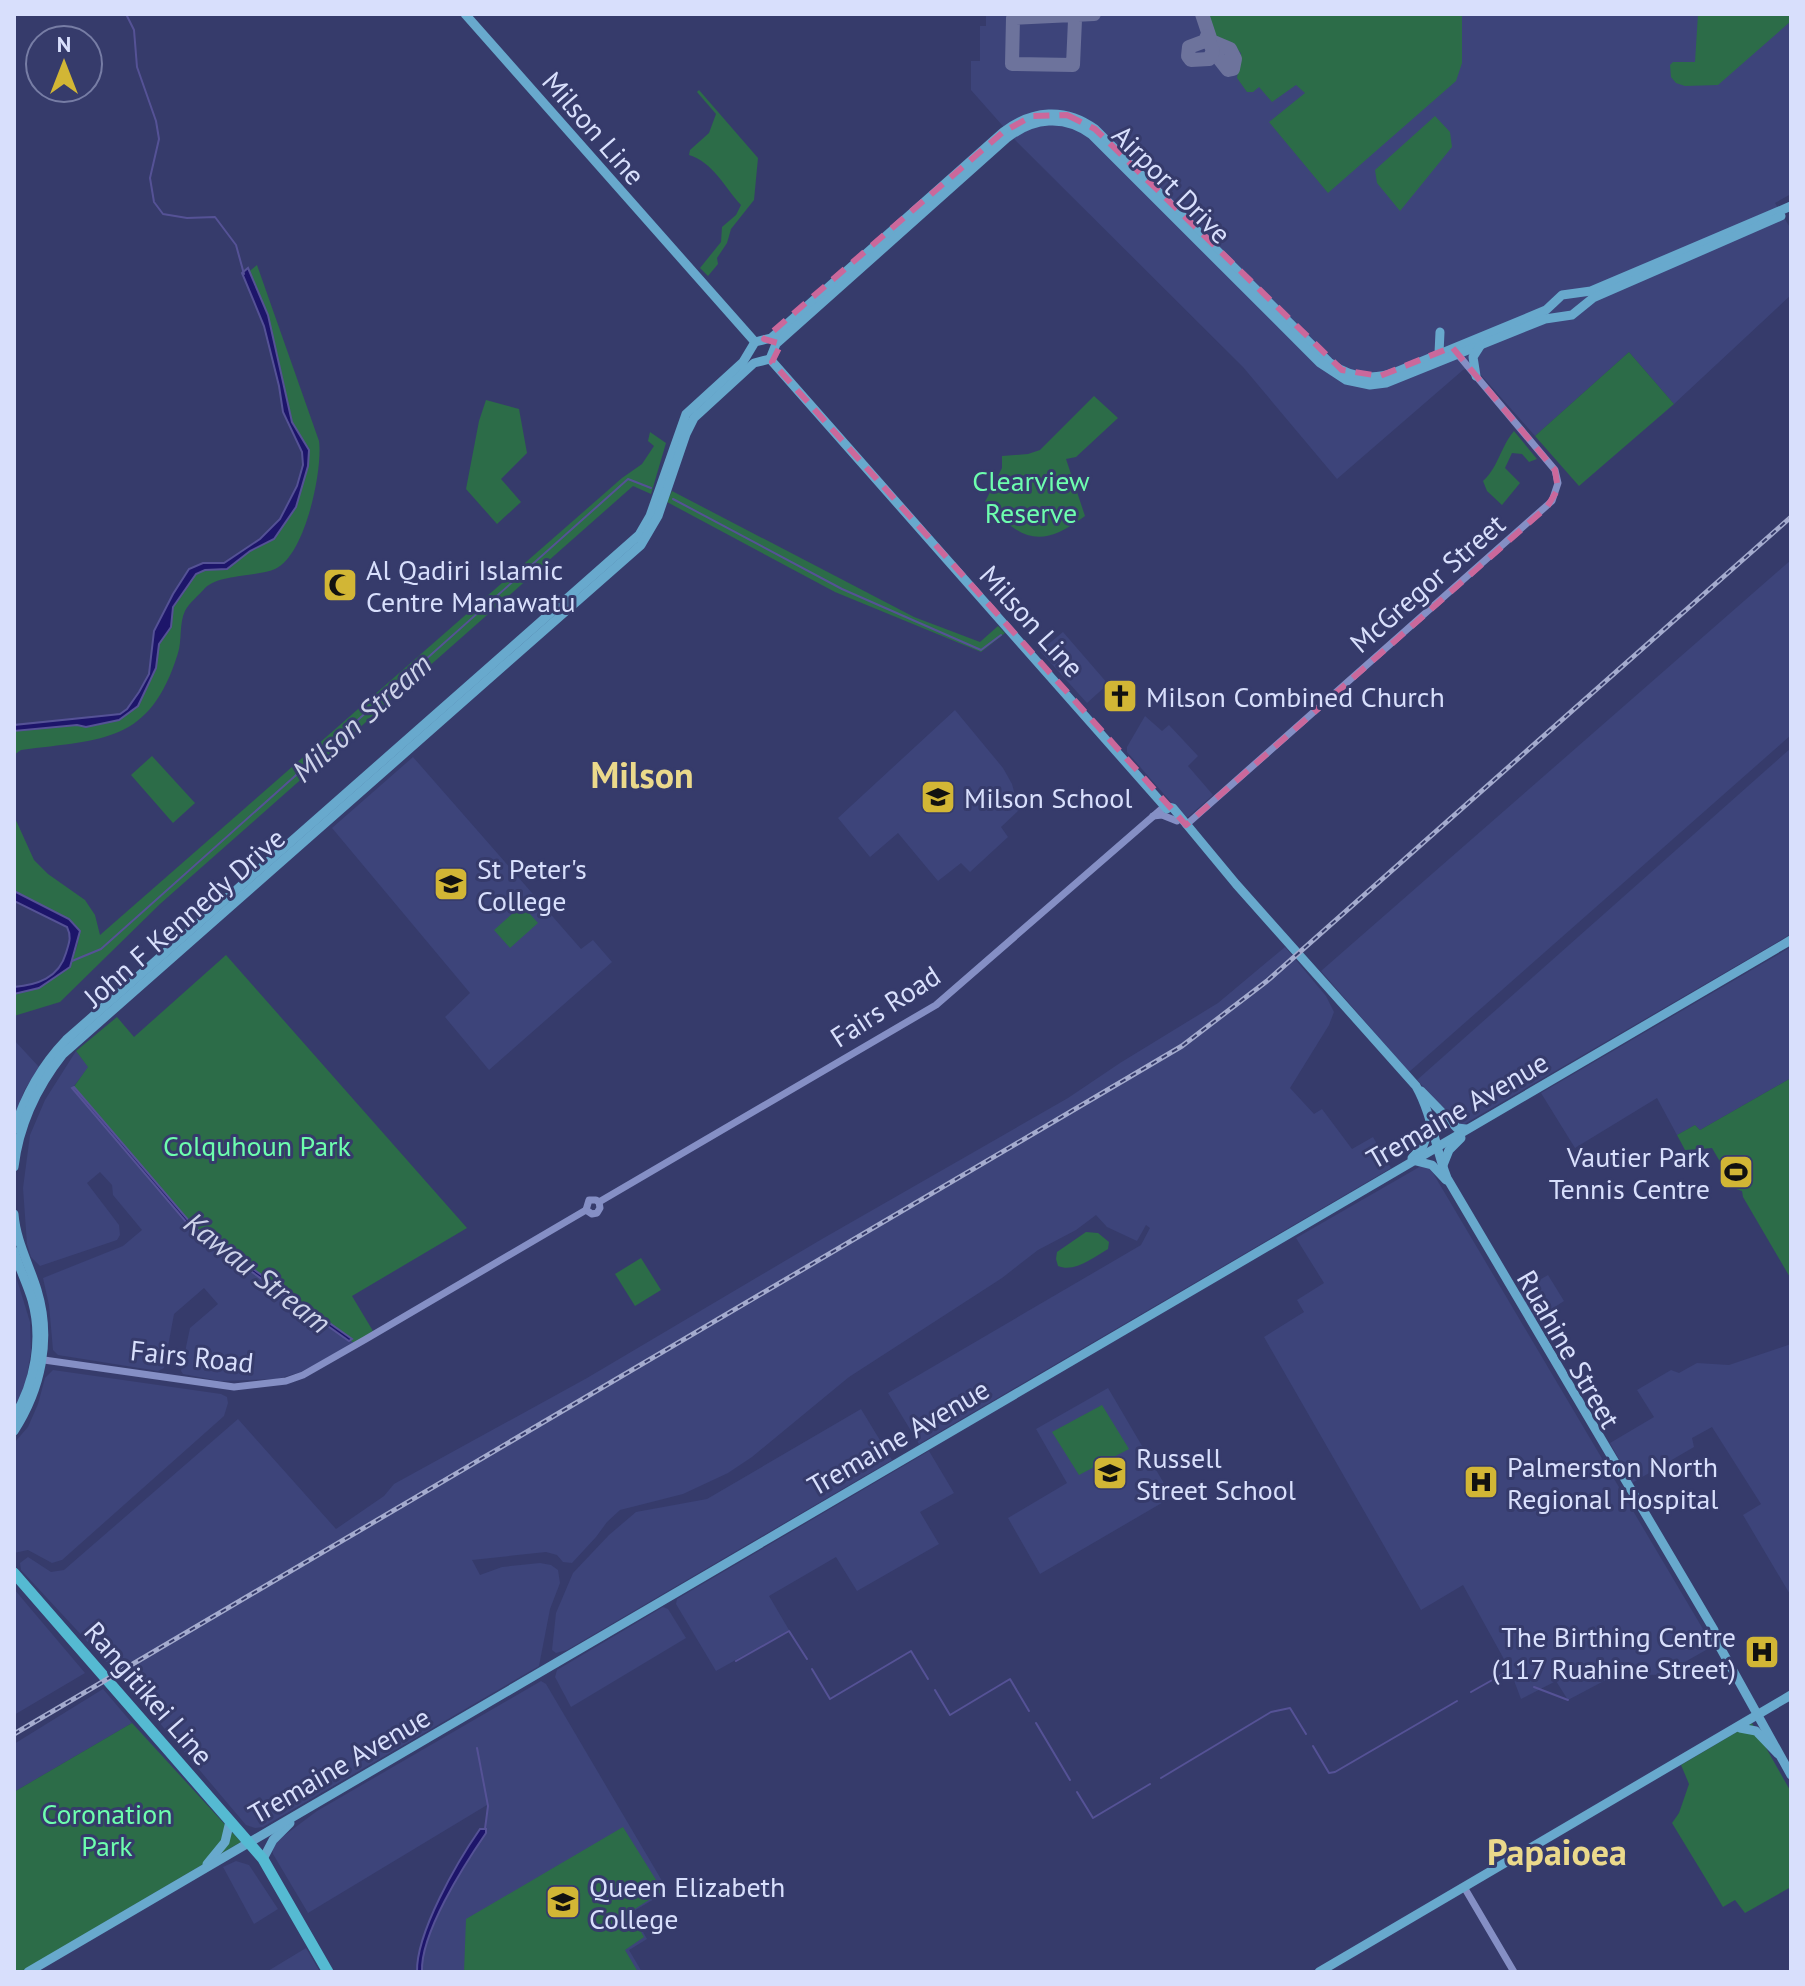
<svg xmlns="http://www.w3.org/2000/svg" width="1805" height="1986" viewBox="0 0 1805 1986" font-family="'PT Sans',sans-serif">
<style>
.built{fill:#3d447a}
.green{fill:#2c6c48}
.water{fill:#1d156a;stroke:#555296;stroke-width:2}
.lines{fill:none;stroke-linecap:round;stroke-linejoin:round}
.stream{stroke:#555296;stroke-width:2}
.taxiway{stroke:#6d739c;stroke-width:14}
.minor{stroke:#858fc5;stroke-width:7}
.major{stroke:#68a9cd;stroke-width:9}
.highway{stroke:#55bad2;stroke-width:11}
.rail-casing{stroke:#a4abce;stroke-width:5}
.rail{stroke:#363b6b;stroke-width:2;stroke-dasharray:6;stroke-linecap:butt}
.marked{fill:none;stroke:#cb689b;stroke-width:6;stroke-dasharray:16 10;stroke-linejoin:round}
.labels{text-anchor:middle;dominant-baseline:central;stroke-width:6;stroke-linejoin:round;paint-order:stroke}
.street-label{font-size:28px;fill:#d8dffc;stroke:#363b6b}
.park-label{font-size:28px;fill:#6dfeae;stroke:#363b6b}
.poi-label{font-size:28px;fill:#d8dffc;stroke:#363b6b;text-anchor:start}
.water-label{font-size:30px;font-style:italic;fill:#cdd2ea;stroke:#363b6b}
.district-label{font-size:36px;font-weight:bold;fill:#ebd98b;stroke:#363b6b}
</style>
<rect width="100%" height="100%" fill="#363b6b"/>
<g class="built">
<path d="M986,14H1791V194L1775,203L1791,229V295L1674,404L1629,352L1535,436L1473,366L1463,370L1337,479L1243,367L1017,142L971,90V61H980V26H986Z"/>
<path d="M1791,560V735L1409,1072L1321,971Z"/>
<path d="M1063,632L1108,684L1087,703L1040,651Z"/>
<path d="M955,710L1003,768L1012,784L1019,810L1001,827L1008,837L970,872L961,863L938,881L898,833L870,857L838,818Z"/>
<path d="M1145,716L1162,731L1169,725L1198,756L1188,766L1213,795L1188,817H1184L1127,752V747Z"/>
<path d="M1791,748V934L1461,1126L1417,1080Z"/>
<path d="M413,757L581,949L593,940L612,962L489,1070L445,1017L470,993L332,828Z"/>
<path d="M1285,947L1326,996L1334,1012L1329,1025L1290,1088L1314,1114L1322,1109L1352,1149L1373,1137L1391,1168L919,1444L888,1393L1141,1245L1150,1228L1146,1225L1137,1241L1107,1227L1096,1215L1076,1230L1038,1250L1002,1278L849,1377L752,1457L728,1473L683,1494L620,1510L607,1522L596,1537L572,1563L563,1562L557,1555L546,1552L472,1560L480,1575L502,1567L540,1563L551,1565L558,1570L560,1583L550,1609L539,1666L263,1827L255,1828L246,1825L125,1682L21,1570L20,1563L28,1557L51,1572L64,1570L238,1419L336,1529L384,1496L394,1484L587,1378L822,1239L1068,1098L1120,1063L1218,1003Z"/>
<path d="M1791,947V1078L1700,1130L1695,1125L1677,1135L1657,1098L1575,1148L1541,1093Z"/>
<path d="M14,1040L39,1067L24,1091L14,1118Z"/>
<path d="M76,1051L89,1067L73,1087L354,1343L301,1372L277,1379L220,1381L183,1374L181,1371L190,1328L218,1304L204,1288L174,1314L164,1368L158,1371L58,1355L53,1350L49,1305L43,1278L123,1246L142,1230L113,1195L112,1185L100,1172L87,1183L119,1225L120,1235L117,1240L40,1266L31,1257L27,1244L23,1188L30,1135L45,1100Z"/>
<path d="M1421,1166L1430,1168L1713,1646L1662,1675L1617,1674L1568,1700L1556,1681L1521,1699L1510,1670L1463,1585L1421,1610L1264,1337L1304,1312L1297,1300L1324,1283L1296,1238Z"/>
<path d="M14,1270L30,1322L31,1351L26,1382L14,1409Z"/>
<path d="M1548,1275L1564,1301L1535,1320L1519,1292Z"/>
<path d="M1791,1344V1596L1743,1515L1761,1504L1712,1427L1692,1438L1694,1447L1632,1483L1610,1443L1654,1417L1637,1390L1671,1370L1679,1373L1697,1363L1729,1365Z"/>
<path d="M53,1370L221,1394L227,1397L228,1403L224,1416L62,1560L52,1563L28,1550L14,1553V1443L28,1427L38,1404L45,1378Z"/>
<path d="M1108,1388L1172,1497L1040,1574L1008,1518L1067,1483L1036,1429Z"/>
<path d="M861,1409L892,1460L567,1650L556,1653L552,1650L556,1613L573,1573L609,1535L636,1512L707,1499Z"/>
<path d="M929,1451L954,1493L920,1512L939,1544L857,1591L836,1557L769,1596L789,1630L716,1671L676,1604L677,1599Z"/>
<path d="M14,1589L85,1673L14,1715Z"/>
<path d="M663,1607L668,1609L686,1638L571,1707L555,1677L557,1670Z"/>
<path d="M541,1681L546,1684L668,1891L632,1912L647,1939L629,1950L642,1972H422L423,1949L456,1877L486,1833L487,1805L308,1913L273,1854L272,1850L277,1841L317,1811Z"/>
<path d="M103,1689L132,1723L14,1792V1744Z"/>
<path d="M236,1861L249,1865L278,1909L254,1924L223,1867Z"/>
<path d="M306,1948L320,1972H266L268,1971Z"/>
</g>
<g class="green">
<path d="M1205,14H1462V63L1456,81L1328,193L1269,122L1305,93L1296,85L1272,102L1259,87L1253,92H1247L1237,78L1241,53L1230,43L1212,38Z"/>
<path d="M1698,14H1791V21L1718,85L1685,86L1676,83L1671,77L1670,65L1673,62H1695Z"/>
<path d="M699,90L758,158L754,200L731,229L727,243L717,258L718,264L708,276L700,268L721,242L722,227L736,215L741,205C725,188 713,162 689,155L690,150L709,133L716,114L697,92Z"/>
<path d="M1435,116L1450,132L1452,147L1400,211L1377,183L1375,170Z"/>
<path d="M257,265L319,441C323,470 305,556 275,569C256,577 219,574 205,588C199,595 189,603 185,611C179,623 182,641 178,653C150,744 103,739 21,750L14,755V730L121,717L136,706L151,674L150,662L170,606L194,572L226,566L249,549L272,538L292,510L306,461L298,439L282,408L274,355L245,275Z"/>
<path d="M1629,352L1674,404L1579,486L1535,436Z"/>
<path d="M1094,396L1118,418L1076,457L1066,459L1085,516C1040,550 1021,540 985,502L1002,468V456L1028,454L1040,450Z"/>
<path d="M486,400L519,409L527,453L501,479L521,502L497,524L466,489L479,421Z"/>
<path d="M1514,431L1537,459L1529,462L1522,454L1512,453L1505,468L1520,483L1502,505L1487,491L1483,481C1498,468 1501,446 1514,431Z"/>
<path d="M650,432L666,443L651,494L633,486L160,904L60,1002L14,1016V992L29,991L70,967L78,943L77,929L14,896V816L34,860L48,874L85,900L95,915L100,935L622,478L642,464L654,446L648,441Z"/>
<path d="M672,491L914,617L980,642L998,626L1005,633L981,652L835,592L667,502Z"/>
<path d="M152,756L195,803L173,823L131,775Z"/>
<path d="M522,905L538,923L510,948L494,930Z"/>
<path d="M226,955L467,1228L352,1296L373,1331L354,1343L194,1228L73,1088L88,1067L76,1051L117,1017L134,1037Z"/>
<path d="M1791,1078V1279L1743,1197L1742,1191L1736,1189L1712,1148L1685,1150L1677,1135L1695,1125L1700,1130Z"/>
<path d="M1086,1232L1098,1233L1109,1242L1108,1249C1094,1257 1075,1273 1058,1266L1056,1259L1057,1252Z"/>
<path d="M641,1258L661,1290L635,1306L615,1274Z"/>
<path d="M1102,1405L1129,1449L1079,1475L1052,1432Z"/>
<path d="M132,1723L241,1842L20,1972H14V1792Z"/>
<path d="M1752,1723L1791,1792V1887L1745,1913L1735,1900L1723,1907L1672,1823L1679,1813L1689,1784L1681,1765Z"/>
<path d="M623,1827L663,1891L630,1912L644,1937L625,1950L638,1972H464L466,1919Z"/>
</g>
<g class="water">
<path d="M248,268L268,315L292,422L309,450L308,466L296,507L274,539L250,551L227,569L205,570L196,574L173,607L171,627L159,644L156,668L138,706L119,720L86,727L77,725L14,731V725L111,715L120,714L127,709L139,692L149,674L154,631L173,594L189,569L203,563H224L260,539L280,519L297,486L303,465L302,452L283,412L279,386L264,326L242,273Z"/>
<path d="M14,891L69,919L80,931L70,967L39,988L14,994V987C37,985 59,978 66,953C69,943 72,937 67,927L14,901Z"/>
<path d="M74,1087L195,1228L352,1339L349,1341L193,1230L72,1088Z"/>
<path d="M480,1829H486V1833C464,1865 420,1934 422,1972H417C416,1933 457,1862 480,1829Z"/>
</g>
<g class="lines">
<g class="stream">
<path d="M126,14L134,30L137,67L156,121L159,139L150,178L154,202L163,214L187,218L215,217L236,245L244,274"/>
<path d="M673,499L842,589L981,650L1001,635"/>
<path d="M72,961L101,949L628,479L651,488"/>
<path d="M736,1661L789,1631L807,1659"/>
<path d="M812,1669L830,1699L911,1651L928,1679"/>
<path d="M1534,1687L1568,1700"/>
<path d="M935,1690L950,1715L1010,1679L1029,1711"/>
<path d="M1471,1692L1503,1674L1514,1679"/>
<path d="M1036,1723L1070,1780"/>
<path d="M1313,1746L1329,1773L1335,1772L1457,1701"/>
<path d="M477,1748L488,1806L485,1829"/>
<path d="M1161,1778L1271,1712L1290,1708L1306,1734"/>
<path d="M1077,1792L1093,1818L1150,1784"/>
</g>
<g class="taxiway">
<path d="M1202,14L1211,41L1230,49L1235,59L1233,69L1228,70L1213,51"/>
<path d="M1071,15L1075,20L1073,65L1012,64L1013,18L1094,14"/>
<path d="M1207,36L1213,51L1209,59L1191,60L1188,56L1189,47L1205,41Z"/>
</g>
<g class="minor">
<path d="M1153,816L1162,815L1177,821"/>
<path d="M1186,825L1552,501L1558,483L1555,470L1455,351"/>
<path d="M599,1202L936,1005L1165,806"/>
<path d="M586,1210L592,1214L597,1213L600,1208L599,1202"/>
<path d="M586,1210L589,1200H596L599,1202"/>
<path d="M37,1359L234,1387L286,1381L303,1375L366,1339L586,1210"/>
<path d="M1464,1887L1514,1972"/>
</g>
<g class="major">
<path d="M465,14L755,342"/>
<path d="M755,342L771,338L1003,132C1032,110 1065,107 1095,129L1329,362C1350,378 1372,381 1396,372L1546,310L1562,295L1591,291L1791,206"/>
<path d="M1439,353L1440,332"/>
<path d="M770,359L776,344L1007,138C1033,118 1064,114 1092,135L1320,363L1346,380L1370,385L1386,383L1545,319L1572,315L1593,298L1781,216"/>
<path d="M770,359L1167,809"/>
<path d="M1476,376L1473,357L1480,346"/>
<path d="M1165,806L1173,808L1236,884L1416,1086C1432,1114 1435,1148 1447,1178L1714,1630L1716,1640L1791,1775"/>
<path d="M1421,1091L1457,1128L1466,1129"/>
<path d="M14,1130C25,1095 41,1066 66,1040L639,535L650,516L686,414L743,362L755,342"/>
<path d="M1412,1158L1423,1146L1429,1130"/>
<path d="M1416,1161L1432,1165L1446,1180"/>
<path d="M1443,1165L1449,1150L1461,1138"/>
<path d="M14,1167C19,1125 37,1087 63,1054L641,545L658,516L686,434L694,418L754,363L770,359"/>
<path d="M14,1214C16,1241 29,1264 37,1290C52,1339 41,1389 14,1431"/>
<path d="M14,1251C19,1268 27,1283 32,1300C43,1339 35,1383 14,1417"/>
<path d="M1740,1728L1756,1731L1778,1754"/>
<path d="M263,1859L273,1840L290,1823"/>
<path d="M207,1864L225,1842L230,1821"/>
<path d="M28,1972L1791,940"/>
<path d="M1319,1972L1791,1695"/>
</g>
<path class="highway" d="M14,1573L263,1859L328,1972"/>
<g class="rail-casing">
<path id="rail" d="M14,1734L1182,1046L1267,981L1791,517"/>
</g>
<use href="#rail" class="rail"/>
</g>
<path class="marked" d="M1067,115L1095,129L1342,370L1380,376L1452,347L1555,470L1558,489L1547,507L1186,825L772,362L781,344L764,339L1003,132L1032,116Z"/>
<defs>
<g id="mosque-square" transform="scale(1.8)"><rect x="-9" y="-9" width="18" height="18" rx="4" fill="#d2b635" stroke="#363b6b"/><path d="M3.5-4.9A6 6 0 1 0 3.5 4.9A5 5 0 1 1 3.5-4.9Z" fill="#111"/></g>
<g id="church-square" transform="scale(1.8)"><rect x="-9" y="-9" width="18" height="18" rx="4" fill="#d2b635" stroke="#363b6b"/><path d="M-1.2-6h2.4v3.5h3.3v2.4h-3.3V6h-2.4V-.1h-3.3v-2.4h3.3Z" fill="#111"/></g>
<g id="school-square" transform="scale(1.8)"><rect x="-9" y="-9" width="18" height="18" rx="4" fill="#d2b635" stroke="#363b6b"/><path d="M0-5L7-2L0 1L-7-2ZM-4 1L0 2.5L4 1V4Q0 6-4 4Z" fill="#111"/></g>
<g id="stadium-square" transform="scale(1.8)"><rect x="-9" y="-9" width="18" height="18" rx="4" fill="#d2b635" stroke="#363b6b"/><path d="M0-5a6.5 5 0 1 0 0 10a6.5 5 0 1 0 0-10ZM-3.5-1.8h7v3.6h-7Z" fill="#111"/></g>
<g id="hospital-square" transform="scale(1.8)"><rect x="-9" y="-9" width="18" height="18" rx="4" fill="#d2b635" stroke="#363b6b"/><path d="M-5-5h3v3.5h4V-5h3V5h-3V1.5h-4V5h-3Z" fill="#111"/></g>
</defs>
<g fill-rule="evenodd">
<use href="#mosque-square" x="340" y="585"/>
<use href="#church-square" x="1120" y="696"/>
<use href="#school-square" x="938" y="797"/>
<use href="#school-square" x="451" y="884"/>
<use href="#stadium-square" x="1736" y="1172"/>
<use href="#school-square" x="1110" y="1473"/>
<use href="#hospital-square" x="1481" y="1482"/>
<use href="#hospital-square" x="1762" y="1652"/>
<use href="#school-square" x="563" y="1902"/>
</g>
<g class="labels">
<g class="street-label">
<text transform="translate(594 128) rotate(49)">Milson Line</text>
<text transform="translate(1172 184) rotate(45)">Airport Drive</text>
<text transform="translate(1427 583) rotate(-41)">McGregor Street</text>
<text transform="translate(1032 621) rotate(48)">Milson Line</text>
<text transform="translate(184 917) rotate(-41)">John F Kennedy Drive</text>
<text transform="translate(885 1006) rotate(-33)">Fairs Road</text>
<text transform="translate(1457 1110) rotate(-30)">Tremaine Avenue</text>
<text transform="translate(1569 1349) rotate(60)">Ruahine Street</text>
<text transform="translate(192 1356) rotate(6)">Fairs Road</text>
<text transform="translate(898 1437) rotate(-30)">Tremaine Avenue</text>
<text transform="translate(149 1693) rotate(49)">Rangitikei Line</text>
<text transform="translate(339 1765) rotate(-30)">Tremaine Avenue</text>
</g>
<g class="park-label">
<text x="1031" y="480">Clearview<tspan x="1031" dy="32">Reserve</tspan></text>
<text x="257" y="1145">Colquhoun Park</text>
<text x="107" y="1813">Coronation<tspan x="107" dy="32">Park</tspan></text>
</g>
<g class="poi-label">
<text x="366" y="569">Al Qadiri Islamic<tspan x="366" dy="32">Centre Manawatu</tspan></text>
<text x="1146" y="696">Milson Combined Church</text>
<text x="964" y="797">Milson School</text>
<text x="477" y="868">St Peter's<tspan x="477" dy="32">College</tspan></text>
<text x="1710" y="1156" text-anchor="end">Vautier Park<tspan x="1710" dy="32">Tennis Centre</tspan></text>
<text x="1136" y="1457">Russell<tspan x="1136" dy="32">Street School</tspan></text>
<text x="1507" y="1466">Palmerston North<tspan x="1507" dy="32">Regional Hospital</tspan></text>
<text x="1736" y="1636" text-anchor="end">The Birthing Centre<tspan x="1736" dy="32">(117 Ruahine Street)</tspan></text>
<text x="589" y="1886">Queen Elizabeth<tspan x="589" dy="32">College</tspan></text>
</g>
<g class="water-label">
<text transform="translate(361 717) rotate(-42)">Milson Stream</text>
<text transform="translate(258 1272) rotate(38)">Kawau Stream</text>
</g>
<g class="district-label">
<text x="642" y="774">Milson</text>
<text x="1557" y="1851">Papaioea</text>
</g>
</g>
<rect width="1805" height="1986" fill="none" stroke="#d8dffc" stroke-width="32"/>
<g transform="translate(64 64)"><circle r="38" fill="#363b6b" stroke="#777da5" stroke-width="2"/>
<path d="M0-6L14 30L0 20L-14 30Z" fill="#d2b635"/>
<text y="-12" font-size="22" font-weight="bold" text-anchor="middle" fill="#d8dffc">N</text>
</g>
</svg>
